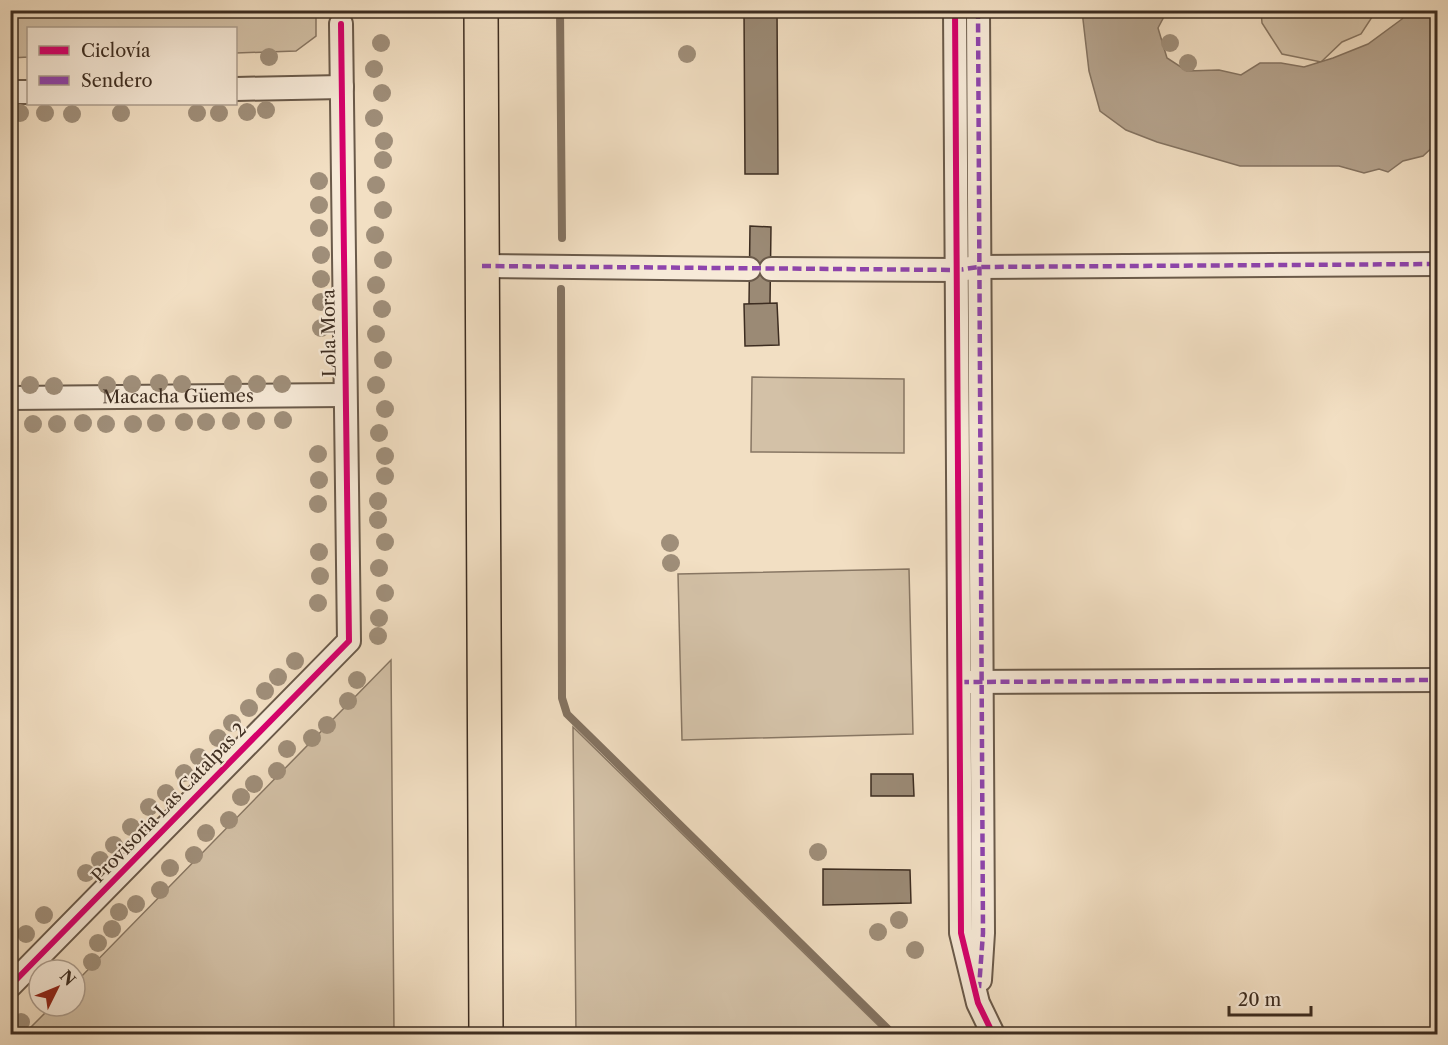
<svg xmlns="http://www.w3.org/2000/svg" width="1448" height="1045" viewBox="0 0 1448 1045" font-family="'Libre Caslon Text',serif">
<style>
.green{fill:#d3c1a7;stroke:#887764;stroke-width:1.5}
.water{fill:#b4a28c;stroke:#847361;stroke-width:1.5}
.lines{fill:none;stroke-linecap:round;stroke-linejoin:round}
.stream{stroke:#847361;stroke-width:8}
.building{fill:#9b8a75;stroke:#3d2d21;stroke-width:1.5}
.street-casing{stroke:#6a5a4a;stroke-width:26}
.primary-casing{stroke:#3d2d21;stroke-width:36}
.street{stroke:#f7ead8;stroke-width:22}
.primary{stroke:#f2dfc3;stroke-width:33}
.quiet{stroke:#8e44ad;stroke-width:4.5;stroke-dasharray:9 4.5;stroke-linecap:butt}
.cycleway-casing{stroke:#f7ead8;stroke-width:10}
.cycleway{stroke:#d6006c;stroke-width:6}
.tree{fill:#9f8e79}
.labels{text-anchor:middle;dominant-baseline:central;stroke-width:4.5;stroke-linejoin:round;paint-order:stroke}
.street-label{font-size:18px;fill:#3d2d21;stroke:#f7ead8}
</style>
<rect width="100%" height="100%" fill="#f2dfc3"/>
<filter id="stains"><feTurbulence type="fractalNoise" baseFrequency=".00333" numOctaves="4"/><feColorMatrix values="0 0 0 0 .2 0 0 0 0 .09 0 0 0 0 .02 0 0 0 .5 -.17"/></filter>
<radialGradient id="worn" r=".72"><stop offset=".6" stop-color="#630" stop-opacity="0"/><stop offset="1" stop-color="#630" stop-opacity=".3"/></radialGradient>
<g class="green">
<path d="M10,11H316V36L296,51L236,53V28H28V57L11,58Z"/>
<path d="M1261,11V10L1376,11L1361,34L1342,42L1321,62L1282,54L1262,23Z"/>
<path d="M752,377L904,379V453L751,452Z"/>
<path d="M909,569L913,734L682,740L678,574Z"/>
<path d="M391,660L394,1034H24L52,1006H75V983Z"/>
<path d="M573,727L887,1034H576Z"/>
</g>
<path class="water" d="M1082,11H1167L1158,28L1167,58L1187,71L1219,70L1241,75L1260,63H1281L1304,67L1333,58L1368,44L1402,19L1408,11H1437V143L1423,156L1403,161L1388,172L1379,169L1364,173L1339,166H1240L1157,142L1126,130L1100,111L1089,71Z"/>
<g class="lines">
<g class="stream">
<path d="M560,10L562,238"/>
<path d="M561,289L562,698L567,714L893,1034"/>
</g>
</g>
<g class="building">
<path d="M744,10H777L778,174H745Z"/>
<path d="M750,226L771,227L770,304H749Z"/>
<path d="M777,303L779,345L745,346L744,304Z"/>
<path d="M871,774H913L914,796H871Z"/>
<path d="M823,869L910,870L911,903L823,905Z"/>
</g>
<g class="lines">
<g class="street-casing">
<g id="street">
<path d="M955,10L961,933L978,1003L993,1034"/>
<path d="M978,10L983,933L980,980"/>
<path d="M236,89L342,87"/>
<path d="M10,92H28"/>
<path d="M482,266L749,269"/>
<path d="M771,269L958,270L978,267L1438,264"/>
<path id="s1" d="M10,398L344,395"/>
<path d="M967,682L1438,680"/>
<path d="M10,986L349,641L341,24"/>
</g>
</g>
<g class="primary-casing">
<path id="primary" d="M481,10L486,1034"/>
</g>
<use href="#street" class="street"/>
<use href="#primary" class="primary"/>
<g class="quiet">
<path d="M978,10L983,933L979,988"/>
<path d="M482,266L958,270L978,267L1438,264"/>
<path d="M960,682L1438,680"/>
</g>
<g class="cycleway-casing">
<g id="cycleway">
<path d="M955,10L961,933L978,1003L993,1034"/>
<path d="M10,986L349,641L341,24"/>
</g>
</g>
<use href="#cycleway" class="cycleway"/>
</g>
<g class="tree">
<circle cx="381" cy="43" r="9"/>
<circle cx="1170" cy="43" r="9"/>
<circle cx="687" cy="54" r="9"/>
<circle cx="269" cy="57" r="9"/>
<circle cx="1188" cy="63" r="9"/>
<circle cx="374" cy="69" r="9"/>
<circle cx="382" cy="93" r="9"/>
<circle cx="266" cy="110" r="9"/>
<circle cx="247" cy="112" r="9"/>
<circle cx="20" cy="113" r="9"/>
<circle cx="45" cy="113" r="9"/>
<circle cx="121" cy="113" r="9"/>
<circle cx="197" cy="113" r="9"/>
<circle cx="219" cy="113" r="9"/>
<circle cx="72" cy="114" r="9"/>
<circle cx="374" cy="118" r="9"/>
<circle cx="384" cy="141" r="9"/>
<circle cx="383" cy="160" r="9"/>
<circle cx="319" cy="181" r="9"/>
<circle cx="376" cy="185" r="9"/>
<circle cx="319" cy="205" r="9"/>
<circle cx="383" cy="210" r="9"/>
<circle cx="319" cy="228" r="9"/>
<circle cx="375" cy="235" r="9"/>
<circle cx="321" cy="255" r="9"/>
<circle cx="383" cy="260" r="9"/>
<circle cx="321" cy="279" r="9"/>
<circle cx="376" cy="285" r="9"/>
<circle cx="321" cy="302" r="9"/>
<circle cx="382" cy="309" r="9"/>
<circle cx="321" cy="328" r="9"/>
<circle cx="376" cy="334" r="9"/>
<circle cx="383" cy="360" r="9"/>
<circle cx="159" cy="383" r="9"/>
<circle cx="132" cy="384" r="9"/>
<circle cx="182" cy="384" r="9"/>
<circle cx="233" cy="384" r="9"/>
<circle cx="257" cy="384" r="9"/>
<circle cx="282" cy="384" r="9"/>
<circle cx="30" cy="385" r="9"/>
<circle cx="107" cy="385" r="9"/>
<circle cx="376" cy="385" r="9"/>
<circle cx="54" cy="386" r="9"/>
<circle cx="385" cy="409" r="9"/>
<circle cx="283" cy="420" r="9"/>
<circle cx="231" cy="421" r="9"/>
<circle cx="256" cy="421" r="9"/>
<circle cx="184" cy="422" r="9"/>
<circle cx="206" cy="422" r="9"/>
<circle cx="83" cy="423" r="9"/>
<circle cx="156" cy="423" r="9"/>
<circle cx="33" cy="424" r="9"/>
<circle cx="57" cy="424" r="9"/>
<circle cx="106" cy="424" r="9"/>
<circle cx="133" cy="424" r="9"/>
<circle cx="379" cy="433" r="9"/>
<circle cx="318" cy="454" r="9"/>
<circle cx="385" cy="456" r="9"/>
<circle cx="385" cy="476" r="9"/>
<circle cx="319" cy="480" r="9"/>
<circle cx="378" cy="501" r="9"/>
<circle cx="318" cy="504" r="9"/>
<circle cx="378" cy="520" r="9"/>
<circle cx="385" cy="542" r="9"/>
<circle cx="670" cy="543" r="9"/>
<circle cx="319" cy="552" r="9"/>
<circle cx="671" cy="563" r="9"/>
<circle cx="379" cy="568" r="9"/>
<circle cx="320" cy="576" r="9"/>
<circle cx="385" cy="593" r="9"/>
<circle cx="318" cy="603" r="9"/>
<circle cx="379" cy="618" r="9"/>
<circle cx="378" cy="636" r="9"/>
<circle cx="295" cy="661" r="9"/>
<circle cx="278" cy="677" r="9"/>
<circle cx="357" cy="680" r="9"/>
<circle cx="265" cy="691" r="9"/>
<circle cx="348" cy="701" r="9"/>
<circle cx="249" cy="708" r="9"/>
<circle cx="232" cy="723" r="9"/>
<circle cx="327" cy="725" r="9"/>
<circle cx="218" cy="738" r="9"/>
<circle cx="312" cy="738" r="9"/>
<circle cx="287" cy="749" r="9"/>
<circle cx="199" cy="757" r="9"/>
<circle cx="277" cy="771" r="9"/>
<circle cx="184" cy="773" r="9"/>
<circle cx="254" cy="784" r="9"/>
<circle cx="166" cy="793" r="9"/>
<circle cx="241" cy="797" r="9"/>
<circle cx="149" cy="807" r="9"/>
<circle cx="229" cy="820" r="9"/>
<circle cx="131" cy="827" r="9"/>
<circle cx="206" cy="833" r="9"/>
<circle cx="114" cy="845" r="9"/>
<circle cx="818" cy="852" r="9"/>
<circle cx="194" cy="855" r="9"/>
<circle cx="100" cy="860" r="9"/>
<circle cx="170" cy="868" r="9"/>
<circle cx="86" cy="873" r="9"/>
<circle cx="160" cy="890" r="9"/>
<circle cx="136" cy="904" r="9"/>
<circle cx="119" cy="912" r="9"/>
<circle cx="44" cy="915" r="9"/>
<circle cx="899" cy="920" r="9"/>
<circle cx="112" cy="929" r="9"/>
<circle cx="878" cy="932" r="9"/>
<circle cx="26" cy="934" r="9"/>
<circle cx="98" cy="943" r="9"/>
<circle cx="915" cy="950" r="9"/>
<circle cx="92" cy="962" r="9"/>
<circle cx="21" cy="1022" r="9"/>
</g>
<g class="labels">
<g class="street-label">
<text transform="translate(329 333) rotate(-91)">Lola Mora</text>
<text stroke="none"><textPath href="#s1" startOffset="168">Macacha Güemes</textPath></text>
<text transform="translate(169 803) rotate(-46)">Provisoria Las Catalpas 2</text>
</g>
</g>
<rect width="1448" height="1045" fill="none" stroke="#f2dfc3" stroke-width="36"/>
<rect x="12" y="12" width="1424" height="1021" fill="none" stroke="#3d2d21" stroke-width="3"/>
<rect x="18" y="18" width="1412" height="1009" fill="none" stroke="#3d2d21" stroke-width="1.5"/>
<rect x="27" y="27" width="210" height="78" fill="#f7ead8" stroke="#ad9e8f" stroke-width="1.5"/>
<rect x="39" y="46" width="30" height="9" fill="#d6006c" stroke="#ad9e8f" stroke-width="1.5"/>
<text x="81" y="57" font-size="18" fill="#3d2d21">Ciclovía</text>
<rect x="39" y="76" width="30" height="9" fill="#8e44ad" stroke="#ad9e8f" stroke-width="1.5"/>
<text x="81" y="87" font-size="18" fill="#3d2d21">Sendero</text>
<g transform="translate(57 988) rotate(47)"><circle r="28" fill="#f7ead8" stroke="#ad9e8f" stroke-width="1.5"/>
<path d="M0-4.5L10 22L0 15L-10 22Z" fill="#8f2418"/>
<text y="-9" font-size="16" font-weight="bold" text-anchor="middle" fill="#3d2d21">N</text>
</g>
<path d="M1229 1006v9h82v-9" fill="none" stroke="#3d2d21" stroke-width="3"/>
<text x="1238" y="1006" font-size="18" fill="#3d2d21" stroke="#f7ead8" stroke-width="4.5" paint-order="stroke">20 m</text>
<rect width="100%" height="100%" filter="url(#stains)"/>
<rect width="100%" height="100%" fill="url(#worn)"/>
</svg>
